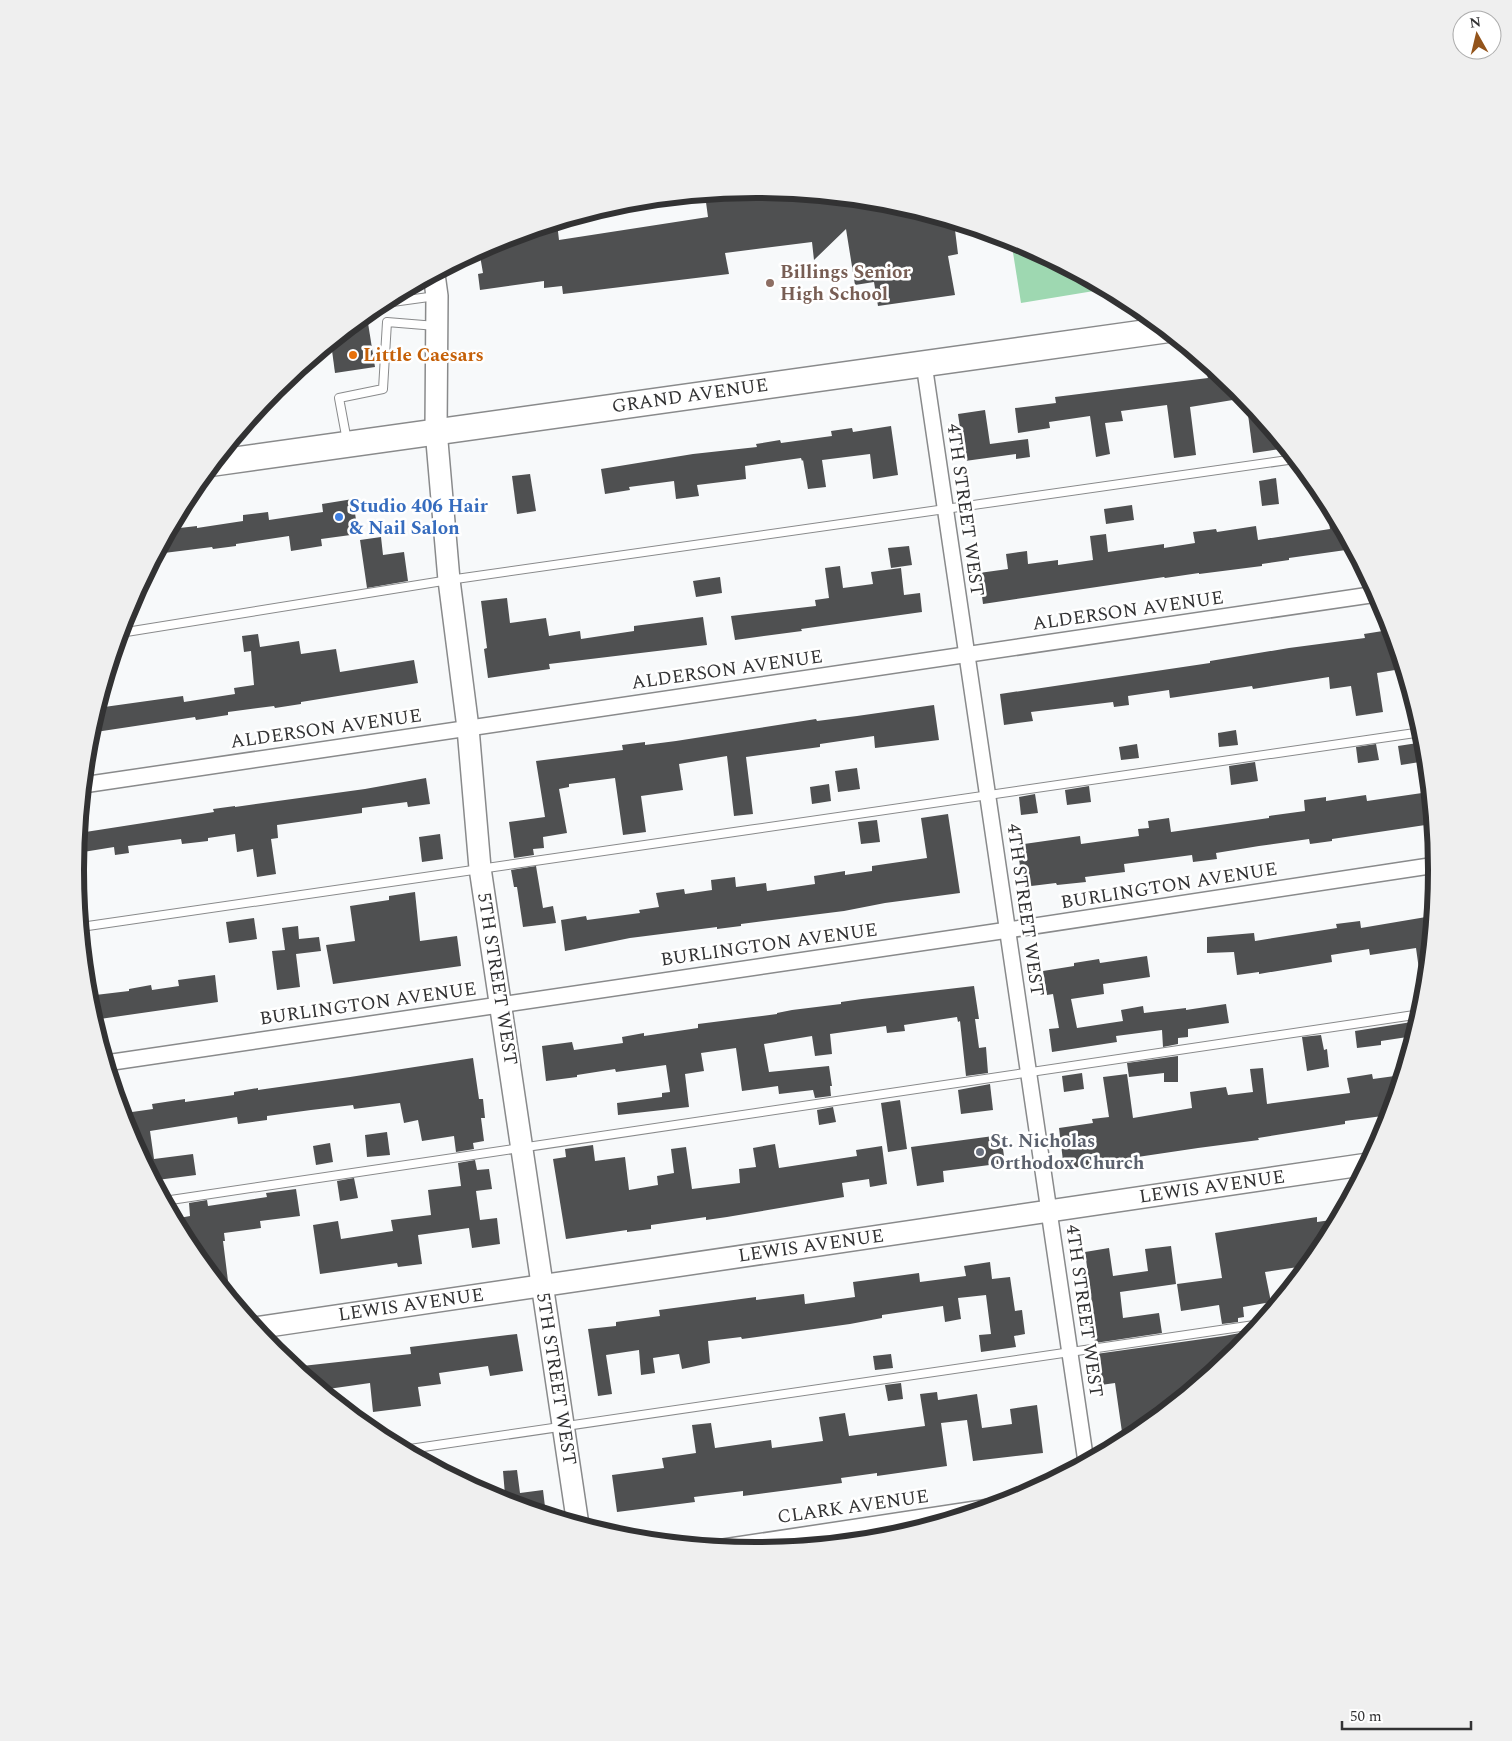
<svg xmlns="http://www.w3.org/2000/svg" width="1512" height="1741" viewBox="0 0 1512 1741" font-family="Spectral,serif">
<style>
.green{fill:#9ed8b1}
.building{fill:#4f5051}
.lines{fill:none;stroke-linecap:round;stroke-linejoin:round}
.lane-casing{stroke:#898a8b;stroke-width:10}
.street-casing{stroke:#898a8b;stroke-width:18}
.secondary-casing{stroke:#898a8b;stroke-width:24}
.primary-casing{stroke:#898a8b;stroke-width:28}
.lane{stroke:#fff;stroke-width:8}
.street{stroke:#fff;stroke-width:15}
.secondary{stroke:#fff;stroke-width:21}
.primary{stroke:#fff;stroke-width:25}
.education-dot{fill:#8d6e63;stroke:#fff;stroke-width:2}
.food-dot{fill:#e8710a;stroke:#fff;stroke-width:2}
.shop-dot{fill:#3f7fe0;stroke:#fff;stroke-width:2}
.worship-dot{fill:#6b7280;stroke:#fff;stroke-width:2}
.labels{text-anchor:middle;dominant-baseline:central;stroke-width:5;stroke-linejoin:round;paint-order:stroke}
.education-label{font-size:19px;font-weight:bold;fill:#785e54;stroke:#fff;text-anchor:start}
.food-label{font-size:19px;font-weight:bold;fill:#c56008;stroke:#fff;text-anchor:start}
.street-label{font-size:19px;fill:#323233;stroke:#fff}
.shop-label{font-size:19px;font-weight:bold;fill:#366cbe;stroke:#fff;text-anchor:start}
.worship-label{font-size:19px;font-weight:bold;fill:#5b616d;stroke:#fff;text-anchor:start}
.rim{fill:none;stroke:#323233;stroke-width:6}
</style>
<rect width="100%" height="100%" fill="#f7f9fa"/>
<path class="green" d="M1011,240L1017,241L1106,289L1021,303Z"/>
<g class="building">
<path d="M756,190L889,203L954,222L958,254L948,256L955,295L878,306L874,282L855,285L846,229L814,260L812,242L725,253L729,274L563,294L562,286L544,288V281L480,290L478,274L483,273L479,250L496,241L557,223L559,240L708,217L705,195Z"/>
<path d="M368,323L375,367L335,373L331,343L353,325Z"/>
<path d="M1218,373L1238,389L1245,398L1190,407L1196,455L1174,458L1167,405L1121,411L1123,421L1105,423L1110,454L1096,457L1090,416L1049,422L1050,428L1018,433L1015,408L1056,403L1055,397L1208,378L1207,375Z"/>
<path d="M1246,399L1279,439L1280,449L1253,453Z"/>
<path d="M985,410L990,444L1028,439L1030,457L1016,459V454L965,461L958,414Z"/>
<path d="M891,426L898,475L873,479L870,454L822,460L826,487L808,489L803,460L802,461L801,458L745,466L746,479L697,485L699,496L676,499L674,481L629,487L630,490L605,494L601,469L693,454L757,447L756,444L780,440L781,443L832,436L831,431L852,428L853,432Z"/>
<path d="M530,474L536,511L517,514L512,476Z"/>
<path d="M1276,478L1279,504L1262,506L1259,481Z"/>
<path d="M353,499L358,534L321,539L322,546L291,551L289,536L236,544V546L213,549L212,547L156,554L171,529L197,526V528L243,521V515L268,512L269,520L323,512L322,504Z"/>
<path d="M1328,503L1353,549L1289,558V560L1262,564V566L1199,574V573L1165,578L1164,577L983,604L979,573L1008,569L1006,554L1027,551L1028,564L1058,560V565L1093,560L1090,536L1106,534L1108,552L1164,544V548L1195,543L1193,532L1216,529L1217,532L1256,526L1258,540L1330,529L1326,504Z"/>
<path d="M1132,505L1134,520L1106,524L1104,509Z"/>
<path d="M381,537L383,555L404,552L408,581L367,588L360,540Z"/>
<path d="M909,546L912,565L891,568L888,548Z"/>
<path d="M840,566L843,588L873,584L871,572L901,568L904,595L920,593L922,612L801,629L802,631L735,640L731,616L816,606L815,600L829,598L825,568Z"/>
<path d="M720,577L722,593L696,597L693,581Z"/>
<path d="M507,598L510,623L546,618L549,636L580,631L581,639L634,631V626L703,617L707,645L549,664L550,669L488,678L484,649L487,648L481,601Z"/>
<path d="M1389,630L1395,670L1377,673L1383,712L1356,716L1351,686L1330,689L1329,677L1253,689L1252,686L1170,698L1169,690L1128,696L1129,705L1114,707L1113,702L1031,712L1033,721L1004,725L1000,694L1210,663V661L1289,648L1365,638L1364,634Z"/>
<path d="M258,634L260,647L299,641L301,654L336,649L340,672L414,660L418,683L301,702V704L275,708L274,706L228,712V715L196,720L195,717L89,733L97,708L183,696L184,702L235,694L234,688L254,685L251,651L244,652L242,636Z"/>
<path d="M934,705L939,740L875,748L874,736L820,744V747L746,757L753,814L734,816L727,756L679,764L683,790L641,796L646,832L623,835L615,778L569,784V787L559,789L567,833L543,837L544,848L533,849L534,855L514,858L509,822L545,817L536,761L623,750L622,745L645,742V745L676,741L816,719L817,721L857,716Z"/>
<path d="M1236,730L1238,745L1219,747L1218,733Z"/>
<path d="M1424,742L1426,761L1401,765L1398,746Z"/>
<path d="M1137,744L1139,758L1121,760L1119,747Z"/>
<path d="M1376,744L1379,760L1358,763L1356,747Z"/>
<path d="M1255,762L1258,781L1231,785L1229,766Z"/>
<path d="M857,768L860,789L838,792L835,771Z"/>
<path d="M426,778L430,804L408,807L407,802L362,808V813L277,825L278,838L271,839L276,874L257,877L253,849L237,852L235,834L208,838V841L182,844L181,839L128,846L129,853L115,855L114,847L77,853L79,833L214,812L213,809L235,806V807L365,789Z"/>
<path d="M829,784L831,801L812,804L810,787Z"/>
<path d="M1089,786L1091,802L1067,805L1065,790Z"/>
<path d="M1429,792L1432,824L1332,839V841L1310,844L1309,839L1259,846L1216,853L1217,859L1193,862L1192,855L1124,864L1125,872L1085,877L1086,882L1057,885L1056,883L1023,887L1017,845L1080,836L1081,844L1139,836L1138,829L1149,828L1148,821L1169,818L1171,832L1269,818V816L1305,811L1304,800L1326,797V801L1366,795L1367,801Z"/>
<path d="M1035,794L1038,813L1021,815L1019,797Z"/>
<path d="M948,814L960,893L885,903L844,911L741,924V926L717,929V927L630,938L565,951L561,920L586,916L587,920L640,913L639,910L659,907L656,893L684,889L685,894L712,890L711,880L735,877L736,887L766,883L767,891L815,884L814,876L845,871V875L872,871V866L927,858L921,818Z"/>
<path d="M877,820L880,842L861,844L858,822Z"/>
<path d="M440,834L443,859L422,862L419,837Z"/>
<path d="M536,866L543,908L553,906L556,923L523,927L517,887H514L511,870Z"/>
<path d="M415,892L420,941L457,936L461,966L333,984L326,945L355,941L350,906L389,900V896Z"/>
<path d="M1432,916L1426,983L1421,984L1416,948L1370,955L1369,949L1331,955L1332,962L1259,974V972L1237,975L1234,952L1207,953V937L1254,933L1255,941L1337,928L1336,924L1360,921L1361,928Z"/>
<path d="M254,918L257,939L229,943L226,922Z"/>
<path d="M298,926L299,939L319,937L321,951L296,954L300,987L277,990L272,951L285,950L282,928Z"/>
<path d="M1147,956L1150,977L1103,984L1104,994L1071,999L1077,1028L1123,1021L1121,1010L1143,1006L1144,1013L1186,1008V1010L1226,1004L1229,1023L1188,1029V1037L1178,1038V1044L1163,1047L1162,1030L1116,1036L1117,1042L1052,1052L1049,1029L1059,1028L1053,994L1047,995L1043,971L1074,966V963L1099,959L1100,963Z"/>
<path d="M215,975L218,1002L93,1020L88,1003L87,996L129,991V989L151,985L152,990L179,986L178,980Z"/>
<path d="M974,986L979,1019H975L979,1048L986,1047L988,1073L966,1076L960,1021L958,1022L957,1017L904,1025L905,1031L887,1033L886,1026L830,1034L832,1054L815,1056L812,1036L764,1044L769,1072L829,1066L832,1086H830L831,1096L815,1098L813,1090L779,1094L778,1086L742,1091L736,1048L701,1053L704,1071L685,1074L689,1107L618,1115L617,1103L662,1097V1093L670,1092L666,1065L616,1072L615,1069L577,1075V1077L546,1081L542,1046L572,1042L574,1050L623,1043L622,1037L644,1033V1036L698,1028V1024L777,1014V1013L792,1010L841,1004V1002L862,999Z"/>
<path d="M1418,1021L1414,1036L1381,1041V1045L1357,1048L1355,1031Z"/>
<path d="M1321,1035L1324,1050L1327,1049L1329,1067L1307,1071L1302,1037Z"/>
<path d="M1178,1056V1082H1164V1073L1129,1077L1127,1063Z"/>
<path d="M473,1058L479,1099H483L485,1118H481L484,1141L473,1143L474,1149L456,1152L454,1136L422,1141L418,1120L404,1123L400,1103L354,1109L353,1105L311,1110L267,1116V1120L238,1124L237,1117L150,1131L154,1159L193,1154L196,1175L157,1180V1184L156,1185L128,1133L125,1113L153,1109L152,1104L185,1099V1102L234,1095V1092L258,1088V1090L350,1077Z"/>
<path d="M1263,1068L1267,1104L1350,1093L1347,1078L1372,1074L1373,1079L1402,1075L1390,1115L1345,1121V1124L1258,1138L1259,1140L1198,1148L1124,1159V1161L1064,1169L1059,1128L1093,1123L1092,1119L1109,1117L1103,1077L1127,1074L1133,1118L1192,1108L1190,1092L1226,1087L1228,1095L1253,1092L1250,1069Z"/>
<path d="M1082,1073L1084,1089L1064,1092L1062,1076Z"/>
<path d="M990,1084L993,1110L961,1114L958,1090Z"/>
<path d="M900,1100L907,1149L888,1152L881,1103Z"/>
<path d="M833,1107L836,1122L819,1125L817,1110Z"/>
<path d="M387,1132L390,1155L367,1157L365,1135Z"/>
<path d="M1001,1135L1005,1163L943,1171L944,1182L917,1186L911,1147Z"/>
<path d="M330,1143L333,1162L316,1165L313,1146Z"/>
<path d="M775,1144L779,1168L857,1156L856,1150L882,1146L887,1184L870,1187L869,1179L842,1183L844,1197L727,1217L706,1220V1217L651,1225V1229L627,1232V1230L566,1239L553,1159L566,1157L565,1149L593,1145L595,1161L625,1157L629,1190L658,1185L657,1176L674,1173L671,1149L686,1147L692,1189L740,1183L739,1169L756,1167L753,1148Z"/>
<path d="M475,1160L477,1170L489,1169L492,1189L476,1191L480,1220L497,1218L500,1244L472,1248L469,1228L418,1235L422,1264L398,1267L397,1263L320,1274L313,1225L338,1221L341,1239L393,1231L391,1220L431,1215L428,1190L461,1186L458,1163Z"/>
<path d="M354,1178L358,1198L340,1201L337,1181Z"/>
<path d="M296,1189L300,1216L260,1221L261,1228L224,1233L225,1241H223L228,1281L218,1283L190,1249L174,1219L190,1216L189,1203L207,1200L208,1206L267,1197L266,1193Z"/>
<path d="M1317,1217V1222L1338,1219L1322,1249L1299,1277L1298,1267L1265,1272L1271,1302L1243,1307L1244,1317L1238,1318V1322L1222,1324L1219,1305L1181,1311L1177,1284L1222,1278L1215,1233Z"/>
<path d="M1171,1246L1176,1284L1120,1292L1123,1318L1159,1313L1162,1333L1095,1343L1094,1336H1092L1087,1304L1092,1303L1085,1252L1109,1248L1113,1276L1148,1271L1145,1249Z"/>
<path d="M990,1262L992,1279L1010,1277L1015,1311L1022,1310L1025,1334L1014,1336L1016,1347L981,1352L979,1335L991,1334L986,1295L958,1298L961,1319L945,1322L943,1306L882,1315V1318L850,1324L742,1339L741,1337L708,1341L710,1363L682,1369L679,1354L653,1358L655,1373L641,1375L639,1350L606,1355L612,1394L598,1396L588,1329L616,1326V1322L660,1316L659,1310L756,1297V1300L804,1294L805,1304L855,1297L853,1282L919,1273L920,1282L966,1276L964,1266Z"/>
<path d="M1240,1333L1241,1348L1224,1350L1225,1355L1217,1356L1218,1368L1134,1437L1123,1439L1115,1383L1101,1385L1096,1354L1224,1336Z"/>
<path d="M517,1334L523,1371L490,1376L488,1366L439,1373L441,1384L418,1387L421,1406L373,1412L370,1383L321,1390L293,1367L411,1354L410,1347Z"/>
<path d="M891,1354L893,1368L875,1370L873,1356Z"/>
<path d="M901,1383L903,1399L888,1401L885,1385Z"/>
<path d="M937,1392L938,1400L977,1394L982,1428L1012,1424L1010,1409L1037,1405L1043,1453L973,1461L967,1420L941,1423L947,1466L877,1476V1473L841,1478L842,1483L743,1496V1491L694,1497L695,1502L617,1512L612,1475L664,1468L662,1458L696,1453L692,1425L711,1423L715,1448L771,1440L772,1448L823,1441L819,1417L845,1413L849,1436L925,1426L920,1394Z"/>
<path d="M517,1470L520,1493L543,1490L546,1515L490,1497L505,1495L503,1471Z"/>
</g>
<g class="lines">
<g class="lane-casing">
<g id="lane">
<path d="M378,304L436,296"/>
<path d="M347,441L339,398L383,389L387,322L436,326"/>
<path d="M120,633L449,580L1295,459"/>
<path d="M81,927C528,861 975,798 1422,732"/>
<path d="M164,1201L1421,1014"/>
<path d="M403,1450L1261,1324"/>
</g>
</g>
<g class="street-casing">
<g id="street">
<path d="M924,364L1086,1462"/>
<path d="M83,785L1377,594"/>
<path d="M106,1063L1008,930L1436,865"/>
<path d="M717,1548L996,1506"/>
</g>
</g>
<g class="secondary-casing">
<g id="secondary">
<path d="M434,274L437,296L436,430L449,580L468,728L480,868L578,1525"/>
<path d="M255,1328L1368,1164"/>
</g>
</g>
<g class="primary-casing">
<path id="primary" d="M214,463L1165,330"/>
</g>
<use href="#lane" class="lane"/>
<use href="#street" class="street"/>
<use href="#secondary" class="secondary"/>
<use href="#primary" class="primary"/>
</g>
<circle class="education-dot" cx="770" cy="283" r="5"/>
<circle class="food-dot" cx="353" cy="355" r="5"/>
<circle class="shop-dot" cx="339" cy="517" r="5"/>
<circle class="worship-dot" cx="980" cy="1152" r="5"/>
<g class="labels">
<g class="education-label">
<text x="780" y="272">Billings Senior<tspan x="780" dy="22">High School</tspan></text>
</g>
<g class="food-label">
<text x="363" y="355">Little Caesars</text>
</g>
<g class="street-label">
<text transform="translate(690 396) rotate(-8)">GRAND AVENUE</text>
<text transform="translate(965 510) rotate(82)">4TH STREET WEST</text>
<text transform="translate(1128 611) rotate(-8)">ALDERSON AVENUE</text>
<text transform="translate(727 670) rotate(-8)">ALDERSON AVENUE</text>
<text transform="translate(326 729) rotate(-8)">ALDERSON AVENUE</text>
<text transform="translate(1169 886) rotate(-9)">BURLINGTON AVENUE</text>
<text transform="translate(1025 910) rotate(82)">4TH STREET WEST</text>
<text transform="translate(769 945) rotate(-8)">BURLINGTON AVENUE</text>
<text transform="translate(497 979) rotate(81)">5TH STREET WEST</text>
<text transform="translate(368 1004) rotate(-8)">BURLINGTON AVENUE</text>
<text transform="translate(1212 1187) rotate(-8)">LEWIS AVENUE</text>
<text transform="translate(811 1246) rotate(-8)">LEWIS AVENUE</text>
<text transform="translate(411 1305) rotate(-8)">LEWIS AVENUE</text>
<text transform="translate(1084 1311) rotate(82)">4TH STREET WEST</text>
<text transform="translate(556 1379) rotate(81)">5TH STREET WEST</text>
<text transform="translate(853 1507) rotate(-8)">CLARK AVENUE</text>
</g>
<g class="shop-label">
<text x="349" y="506">Studio 406 Hair<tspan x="349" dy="22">&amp; Nail Salon</tspan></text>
</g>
<g class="worship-label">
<text x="990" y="1141">St. Nicholas<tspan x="990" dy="22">Orthodox Church</tspan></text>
</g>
</g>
<path d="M0 0H1512V1741H0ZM84 870a672 672 0 1 1 1344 0a672 672 0 1 1-1344 0Z" fill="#efefef" fill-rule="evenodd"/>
<path class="rim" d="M84 870a672 672 0 1 1 1344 0a672 672 0 1 1-1344 0Z"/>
<g transform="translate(1477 35) rotate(352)"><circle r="24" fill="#ffffff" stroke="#adadad"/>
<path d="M0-4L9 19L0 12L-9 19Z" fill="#93541b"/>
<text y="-8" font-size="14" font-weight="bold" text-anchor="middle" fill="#323233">N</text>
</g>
<path d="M1342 1721v8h129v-8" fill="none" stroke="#323233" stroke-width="2.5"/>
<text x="1350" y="1721" font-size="15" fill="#323233" stroke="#ffffff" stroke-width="4" paint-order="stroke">50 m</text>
</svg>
